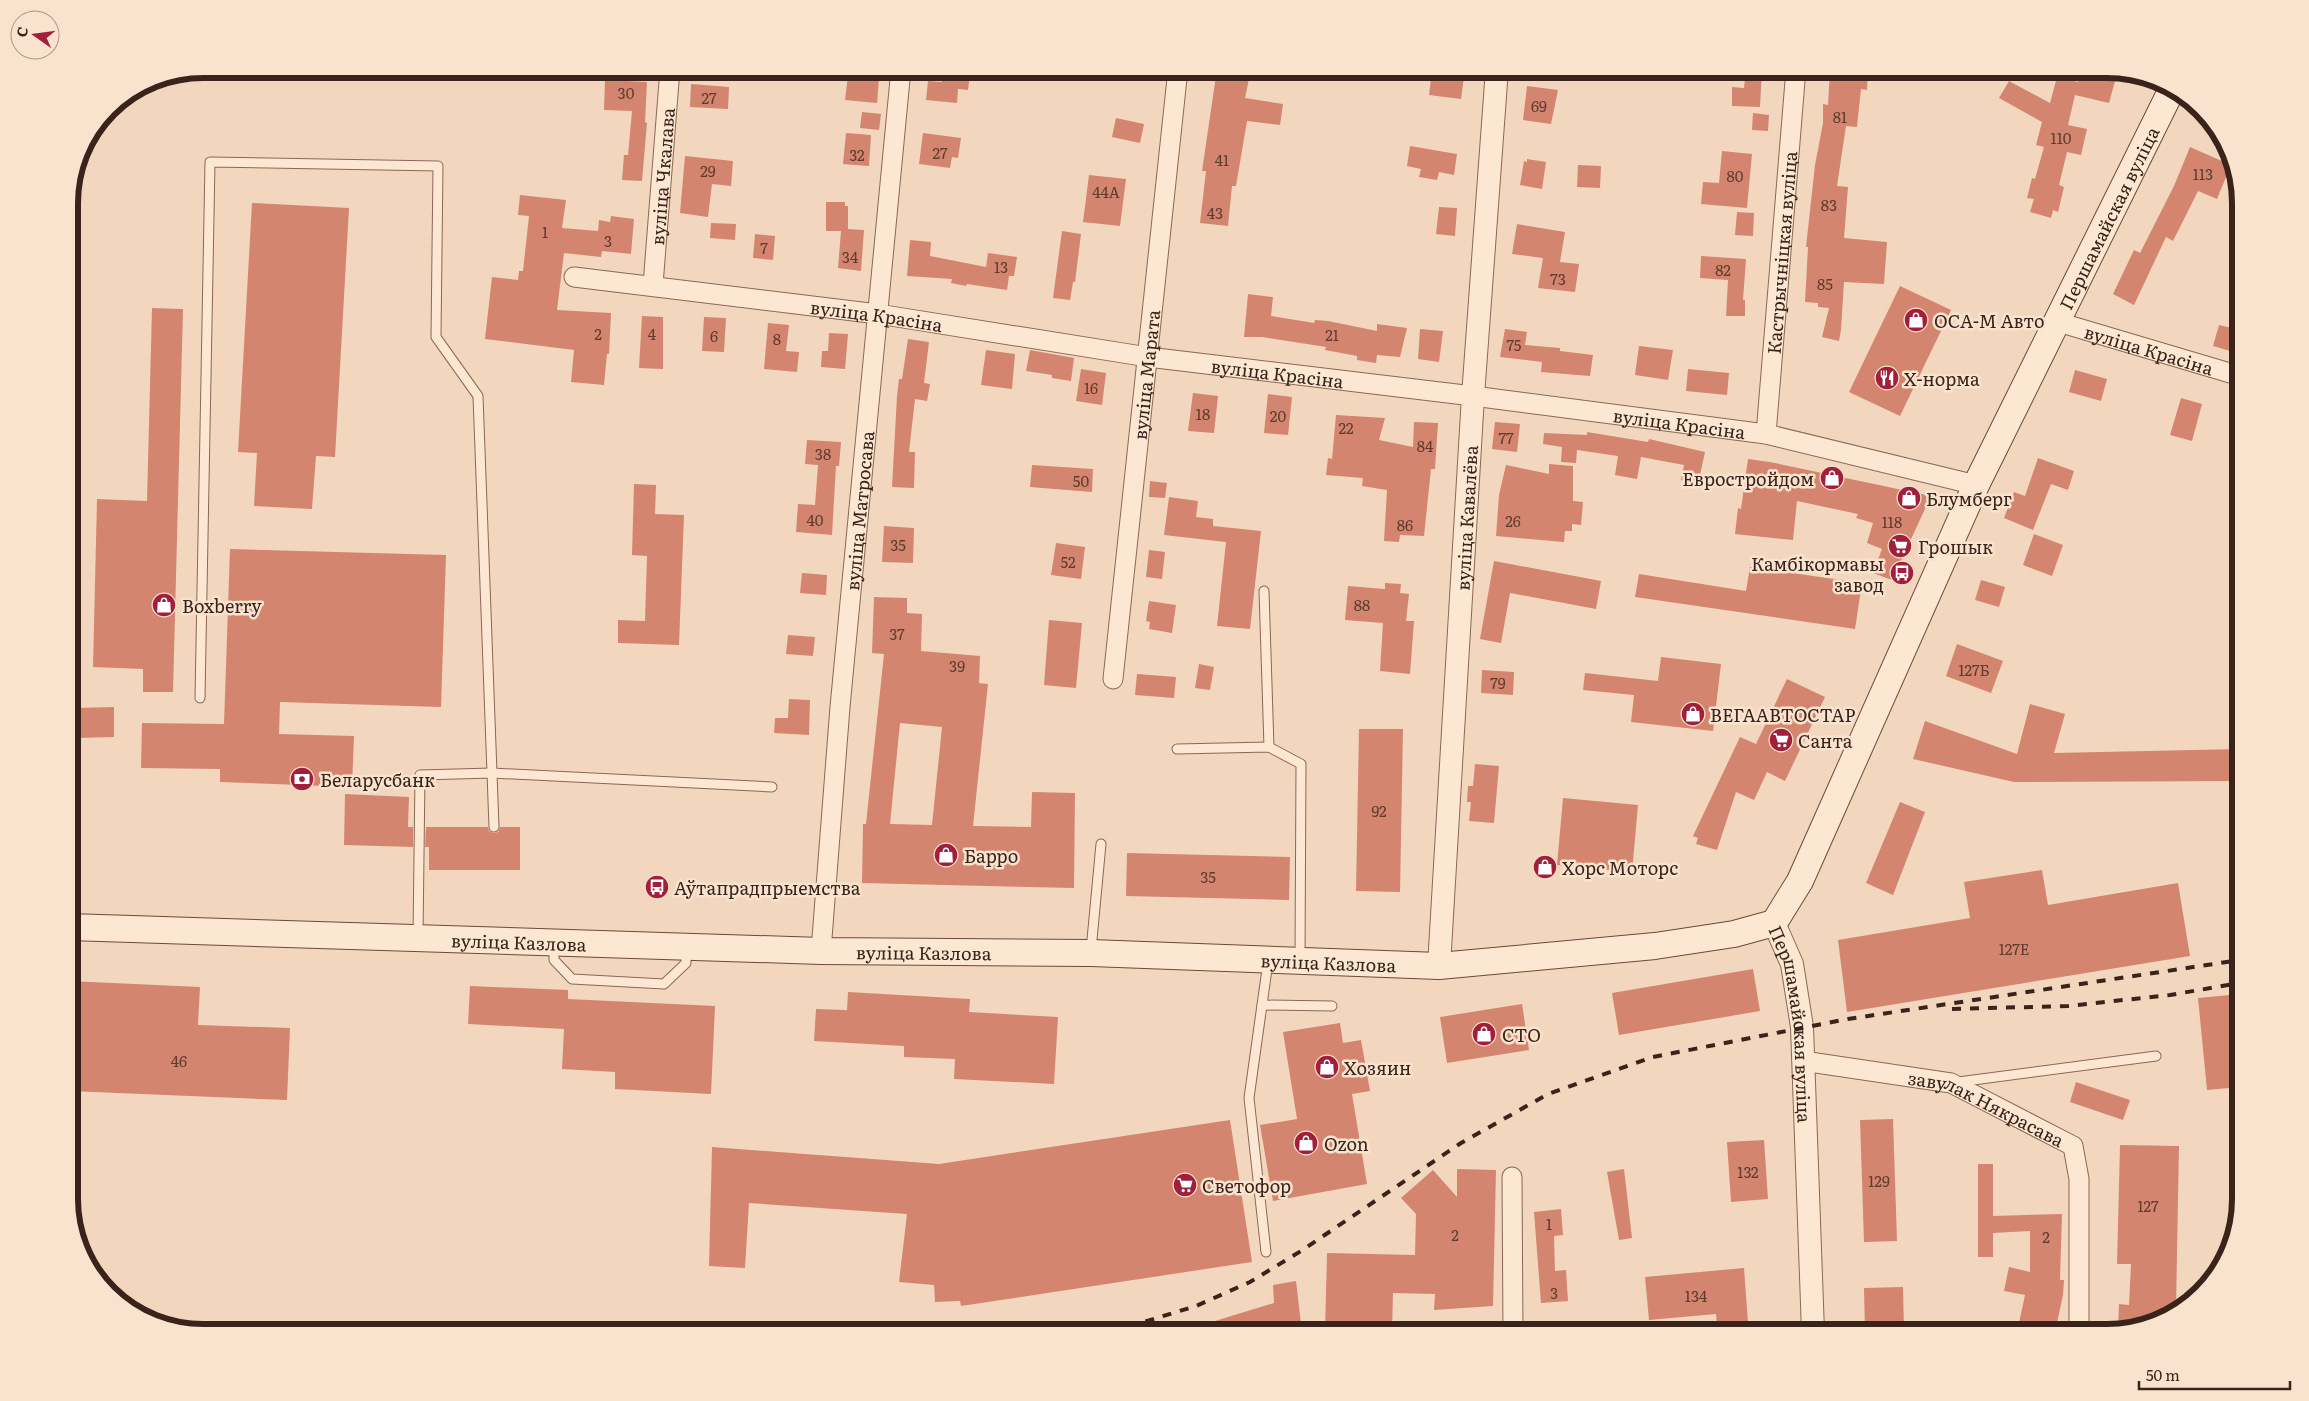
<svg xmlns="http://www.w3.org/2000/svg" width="2309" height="1401" viewBox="0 0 2309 1401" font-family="Literata,serif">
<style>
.building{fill:#d48570;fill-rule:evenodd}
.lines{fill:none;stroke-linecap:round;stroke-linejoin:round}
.service-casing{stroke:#8c6755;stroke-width:11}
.minor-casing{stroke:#8c6755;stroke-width:21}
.tertiary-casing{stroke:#8c6755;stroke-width:24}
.secondary-casing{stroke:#6e4838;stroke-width:28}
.service{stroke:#fce7d2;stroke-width:9}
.minor{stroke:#fce7d2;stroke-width:19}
.tertiary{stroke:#fce7d2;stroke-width:22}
.secondary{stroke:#fce7d2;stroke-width:26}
.rail{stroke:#3a231b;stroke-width:4;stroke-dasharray:9 9;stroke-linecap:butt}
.labels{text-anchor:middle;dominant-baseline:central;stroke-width:5;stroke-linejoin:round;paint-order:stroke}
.number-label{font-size:15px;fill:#603c30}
.street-label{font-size:18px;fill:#3a231b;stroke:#f9e3ce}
.poi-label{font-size:18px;fill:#3a231b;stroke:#f9e3ce;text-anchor:start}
.rim{fill:none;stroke:#3a231b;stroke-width:6}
</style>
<rect width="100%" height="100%" fill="#f2d7be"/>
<g class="building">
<path d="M1217,69H1251L1245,98L1283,104L1280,125L1247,121L1236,186H1232L1228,226L1200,223L1206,171H1202Z"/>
<path d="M1746,69H1762L1760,107L1732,106V87L1744,88Z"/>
<path d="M1830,69H1868L1867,90L1861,89L1857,127L1846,126L1837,186L1848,187L1844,238L1887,242L1884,284L1844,282L1841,330L1839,341L1822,337L1829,308L1818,307V303L1805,302L1808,247H1806L1815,165L1823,123V104L1828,105Z"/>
<path d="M943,71L970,73L968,90L958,89L957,103L926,100L928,81L942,82Z"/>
<path d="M2080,72L2115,81L2109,103L2075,95L2068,125L2087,129L2081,155L2067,152L2059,185L2064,187L2058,212L2053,210L2051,218L2030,212L2034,199L2027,198L2032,178L2035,179L2044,147L2036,145L2042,122L1999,98L2009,81L2050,103L2057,77L2078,82Z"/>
<path d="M1440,73L1464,77L1461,99L1429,95L1431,79L1439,80Z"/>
<path d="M848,76L879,79L877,103L845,100Z"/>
<path d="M605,80L647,82L645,122L647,123L642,181L622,180L624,155H628L632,111L604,110Z"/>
<path d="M691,84L729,87L728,109L690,107Z"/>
<path d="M1527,86L1558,90L1551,124L1523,120Z"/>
<path d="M862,112L881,114L879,130L860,128Z"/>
<path d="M1753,113L1769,115L1768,131L1752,130Z"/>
<path d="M1116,118L1144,124L1140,143L1112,137Z"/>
<path d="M846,133L871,135L869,166L843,164Z"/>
<path d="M923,133L961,138L958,158L952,157L950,168L919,164Z"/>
<path d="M1410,146L1457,154L1454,175L1439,172L1437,180L1419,177L1421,169L1407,166Z"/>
<path d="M2190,147L2231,165L2217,199L2198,191L2173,241L2166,237L2134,305L2113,294L2134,250L2140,253L2174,186Z"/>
<path d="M1722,151L1752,154L1747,208L1701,204L1703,182L1719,183Z"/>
<path d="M685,156L733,161L731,186L712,184L708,217L680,213Z"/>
<path d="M1527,159L1546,162L1542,189L1520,185L1524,161L1527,162Z"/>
<path d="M1578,165L1601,166L1600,188L1577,187Z"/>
<path d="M1089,175L1126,179L1120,226L1083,222Z"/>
<path d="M520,195L566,200L562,228L598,231L599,220L610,222L611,216L634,219L631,254L602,251L601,257L564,253L557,310L611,313L609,354H607L604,385L571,382L574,350L485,339L492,277L518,280L519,271H523L529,216L518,215Z"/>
<path d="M826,202H845V206H848V229L864,230L861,271L838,268L841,231H826Z"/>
<path d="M252,203L349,208L335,457L316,456L312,509L254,506L257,453L238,452Z"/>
<path d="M1439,207L1457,208L1455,236L1436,234Z"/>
<path d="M1737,212L1754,213L1753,236L1735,235Z"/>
<path d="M711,223L736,224L735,240L710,238Z"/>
<path d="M1517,224L1565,232L1560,262L1579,264L1575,292L1538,288L1543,258L1512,254Z"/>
<path d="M1062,231L1081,234L1075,282H1073L1070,300L1053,298Z"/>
<path d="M755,234L775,236L773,260L753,258Z"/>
<path d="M910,240L931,242L930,256L986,267L988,253L1017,257L1014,276H1009L1007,290L967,284L966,286L951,283L952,279L907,276Z"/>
<path d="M1701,256L1746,259L1743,300H1745V316H1726L1728,280L1700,278Z"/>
<path d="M1900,286L1951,310L1900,416L1849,392Z"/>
<path d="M1248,294L1273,297L1271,316L1314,323L1315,320L1328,321L1377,331V324L1407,328L1400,357L1377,355L1376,363L1357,360V356L1325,350L1326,347L1262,337H1244Z"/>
<path d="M152,308L183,309L173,692H143V669L93,667L97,499L147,501Z"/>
<path d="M642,316L663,317V369L639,368Z"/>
<path d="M704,317L726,318L724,352L702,351Z"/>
<path d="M768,323L789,325L786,351L799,352L797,372L764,369Z"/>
<path d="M2219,325L2236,329L2230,351L2213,346Z"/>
<path d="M1420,329L1443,331L1439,362L1418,359Z"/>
<path d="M1505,329L1527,332L1525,345L1560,348V351L1593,355L1590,376L1541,372L1542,362L1500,357Z"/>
<path d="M829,333L848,334L845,369L821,367L822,351H828Z"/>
<path d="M908,339L929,342L924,383L930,384L927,401L915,399L909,452H915L914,488L892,487L897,396L899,379H902Z"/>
<path d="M1639,346L1673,350L1668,380L1635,375Z"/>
<path d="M986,350L1015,354L1012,389L981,385Z"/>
<path d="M1030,350L1074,358L1071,381L1052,378V375L1026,371Z"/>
<path d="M1081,369L1106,373L1102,405L1076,401Z"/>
<path d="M1688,369L1729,373L1727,395L1686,391Z"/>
<path d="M2075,370L2107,379L2101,401L2069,392Z"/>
<path d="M1193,393L1218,396L1214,433L1188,431Z"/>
<path d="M1268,394L1292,397L1288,435L1264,433Z"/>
<path d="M2181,398L2202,404L2192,441L2170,435Z"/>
<path d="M1336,415L1385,418L1379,440L1413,447L1414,422L1438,423L1435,469H1431L1424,536L1400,535L1399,542L1384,541L1387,490L1362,486L1363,478L1326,475L1328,458L1332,459Z"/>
<path d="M1495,422L1520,424L1517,452L1492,449Z"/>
<path d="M1587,432L1648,442L1649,439L1705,452L1698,484L1681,480L1684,465L1641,457L1637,479L1615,475L1618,456L1577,450L1576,463L1561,462L1562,447L1543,444L1544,433L1587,435Z"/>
<path d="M807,440L841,442L839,466H836L832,535L796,532L798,504L815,505L818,465L805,464Z"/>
<path d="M2038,458L2074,471L2068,490L2051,484L2033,530L2004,518L2014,492L2025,496Z"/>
<path d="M1748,459L1770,462L1931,496L1892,580L1873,573L1882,549L1867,543L1873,523L1856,518L1858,514L1797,501L1793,540L1735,534L1738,508L1741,509Z"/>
<path d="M1549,464L1573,466V501L1583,502L1581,525L1572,524V531H1565L1564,542L1496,536L1499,495L1506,465L1549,474Z"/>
<path d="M1032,465L1093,469L1092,492L1030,487Z"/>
<path d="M1150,481L1167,483L1165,498L1149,497Z"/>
<path d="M634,484L656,485L655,514L684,515L679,645L618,643V620L645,621L647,556L632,555Z"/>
<path d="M1169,497L1198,501L1196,517L1213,519V526L1261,531L1250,629L1217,626L1226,542L1164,535Z"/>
<path d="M884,526L914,528L913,563L882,562Z"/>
<path d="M2034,534L2063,545L2052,576L2023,565Z"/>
<path d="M1056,543L1085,547L1081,579L1051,575Z"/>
<path d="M230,549L446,555L441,707L280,702L279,734L354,736L352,787L220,782V769L141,768L142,723L224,724Z"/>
<path d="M1149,550L1165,552L1162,579L1146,577Z"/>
<path d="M1494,561L1601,581L1596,609L1510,593L1501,643L1480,639Z"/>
<path d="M1750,567L1862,583L1855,629L1635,597L1639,574L1746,591Z"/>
<path d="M802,573L827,575L826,595L800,593Z"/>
<path d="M1981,580L2005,587L1999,607L1975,600Z"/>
<path d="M1385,583L1401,584L1400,593L1409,594L1406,621H1414L1410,674L1380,671L1383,623L1345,620L1348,586L1385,589Z"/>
<path d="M874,597L907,598V613L922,614L921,651L980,656L979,683L988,684L973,826L1031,827L1032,792L1075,793L1074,888L862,883L863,824H866L884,654L872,653ZM900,723L942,727L932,825L890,824Z"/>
<path d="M1149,601L1176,605L1172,633L1149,629L1150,622L1146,621Z"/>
<path d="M1049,620L1082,623L1076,688L1044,685Z"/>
<path d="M788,635L815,637L813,656L786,654Z"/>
<path d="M1957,644L2003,661L1991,693L1946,676Z"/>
<path d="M1661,657L1721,664L1713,731L1631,722L1634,695L1583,690L1585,673L1658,681Z"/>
<path d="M1199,664L1214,667L1210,690L1195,688Z"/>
<path d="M1482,670L1514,672L1513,695L1481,693Z"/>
<path d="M1137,674L1176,677L1174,698L1135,695Z"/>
<path d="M1787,679L1825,697L1785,781L1767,772L1754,800L1736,792L1717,850L1696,844L1698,838L1693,836L1740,737L1756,744Z"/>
<path d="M789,699L810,700L809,735L774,733L775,718H788Z"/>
<path d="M2030,704L2065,714L2054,753L2240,749V781L2014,782L1913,759L1925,721L2017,754Z"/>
<path d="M114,707V737L77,738L76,708Z"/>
<path d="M1359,729H1403L1400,892L1356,891Z"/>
<path d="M1475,764L1499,766L1494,823L1469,821L1471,802H1467L1468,786H1473Z"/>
<path d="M345,794L409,797L408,827H413V847L344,845Z"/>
<path d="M1563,798L1638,805L1632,872L1557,865Z"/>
<path d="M1900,802L1925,812L1893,895L1866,883Z"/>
<path d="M426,827H488L489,831L494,833L498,832L500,827H520V870H429V847H425Z"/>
<path d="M1127,853L1290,857L1289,900L1126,896Z"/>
<path d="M2042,870L2048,905L2178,883L2190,956L1847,1012L1838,940L1970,918L1964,882Z"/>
<path d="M1753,969L1760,1011L1619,1035L1612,993Z"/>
<path d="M69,981L200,987L198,1025L290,1028L287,1100L69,1091Z"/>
<path d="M470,986L568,990V999L715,1006L711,1094L615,1089V1072L562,1069L564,1029L468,1024Z"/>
<path d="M848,992L970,999L969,1012L1058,1017L1054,1084L954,1079L955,1059L904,1057V1046L814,1041L816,1009L847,1010Z"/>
<path d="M2240,994V1087L2207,1090L2198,998Z"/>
<path d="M1522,1004L1529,1050L1447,1063L1440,1017Z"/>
<path d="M1340,1023L1343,1043L1361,1040L1370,1091L1352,1094L1367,1184L1273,1201L1260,1125L1297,1119L1283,1032Z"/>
<path d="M2076,1082L2130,1100L2123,1120L2070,1102Z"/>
<path d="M1893,1119L1897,1241L1864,1242L1860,1120Z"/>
<path d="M1230,1120L1252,1262L961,1306L960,1301L935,1302L934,1285L899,1282L907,1214L749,1203L745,1268L709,1266L712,1147L939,1164Z"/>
<path d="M1764,1140L1768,1199L1731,1202L1727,1142Z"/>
<path d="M2120,1145L2179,1146L2176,1308L2168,1307L2167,1316L2118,1329L2119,1304L2129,1305L2131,1264H2117Z"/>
<path d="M1978,1164H1993V1216L2062,1214L2060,1280H2064L2063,1295L2055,1332H2017L2025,1295L2004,1291L2009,1267L2030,1272V1231L1993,1233V1257H1978Z"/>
<path d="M1457,1169L1496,1170L1493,1306L1434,1310L1435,1294L1393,1293L1392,1332H1325L1327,1253L1415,1255L1416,1214L1401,1198L1433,1170L1457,1197Z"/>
<path d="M1624,1169L1632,1238L1619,1240L1607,1172Z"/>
<path d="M1561,1209L1563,1235L1554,1236L1555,1271L1566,1270L1568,1301L1541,1303L1534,1212Z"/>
<path d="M1744,1268L1748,1322L1717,1325L1716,1314L1649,1320L1645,1277Z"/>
<path d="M1296,1281L1302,1332H1192V1328L1274,1303L1273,1285Z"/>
<path d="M1903,1287L1904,1332H1865L1864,1288Z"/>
</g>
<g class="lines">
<g class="service-casing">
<g id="service">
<path d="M1264,591L1269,747"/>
<path d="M200,698L210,162L438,166L436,337L478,396L494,827"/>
<path d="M1177,749L1269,747L1301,764L1300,958"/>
<path d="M418,936L420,775L492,773L772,787"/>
<path d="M554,945V960L572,979L664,984L686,963V950"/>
<path d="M1091,950L1101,844"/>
<path d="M1262,1005L1332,1006"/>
<path d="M1958,1082L2156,1056"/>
<path d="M1266,1252L1249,1098L1268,962"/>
</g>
</g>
<g class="minor-casing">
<g id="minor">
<path id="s1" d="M574,277L878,314L1148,357L1473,396L1766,434L1976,485"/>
<path id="s2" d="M653,285L670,69"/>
<path id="s3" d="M2058,322L2240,376"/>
<path id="s4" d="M1766,434L1796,69"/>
<path id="s5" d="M1113,679L1178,69"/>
<path id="s6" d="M821,951L840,707L901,69"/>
<path id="s7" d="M1803,1061L1951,1083L2073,1146L2079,1179V1332"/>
<path d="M1512,1177L1513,1332"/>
</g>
</g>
<g class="tertiary-casing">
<g id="tertiary">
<path id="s8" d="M1774,923L1792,964L1802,1027L1813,1332"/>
<path id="s9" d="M1439,966L1473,396L1497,69"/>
</g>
</g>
<g class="secondary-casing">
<g id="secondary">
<path id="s10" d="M69,927L821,951L1091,953L1439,966L1655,946L1734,934L1774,923L1800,881L1976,485L2173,87"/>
</g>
</g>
<use href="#service" class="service"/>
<use href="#minor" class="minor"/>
<use href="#tertiary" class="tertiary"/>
<use href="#secondary" class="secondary"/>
<g class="rail">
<path d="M1952,1009L2068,1006L2170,995L2240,983"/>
<path d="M1111,1332L1196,1306L1250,1282L1301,1251L1461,1143L1548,1094L1653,1057L1848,1019L2240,960"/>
</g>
</g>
<defs>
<g id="shop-disc" transform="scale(1.25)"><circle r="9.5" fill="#a11f3b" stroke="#f9e3ce"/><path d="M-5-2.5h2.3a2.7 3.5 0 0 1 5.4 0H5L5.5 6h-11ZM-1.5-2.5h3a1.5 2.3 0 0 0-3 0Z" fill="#fff"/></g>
<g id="restaurant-disc" transform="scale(1.25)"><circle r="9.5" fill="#a11f3b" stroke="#f9e3ce"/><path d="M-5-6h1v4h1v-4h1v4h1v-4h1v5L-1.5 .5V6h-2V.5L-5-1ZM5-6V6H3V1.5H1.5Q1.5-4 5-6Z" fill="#fff"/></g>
<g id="supermarket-disc" transform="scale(1.25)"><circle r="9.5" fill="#a11f3b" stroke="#f9e3ce"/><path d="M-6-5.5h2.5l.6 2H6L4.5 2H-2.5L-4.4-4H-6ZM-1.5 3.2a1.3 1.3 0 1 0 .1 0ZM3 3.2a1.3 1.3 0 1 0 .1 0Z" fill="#fff"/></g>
<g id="bus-disc" transform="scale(1.25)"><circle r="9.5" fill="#a11f3b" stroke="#f9e3ce"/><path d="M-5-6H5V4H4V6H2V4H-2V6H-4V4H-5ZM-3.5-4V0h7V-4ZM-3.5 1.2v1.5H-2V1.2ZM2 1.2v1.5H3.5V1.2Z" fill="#fff"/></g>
<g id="bank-disc" transform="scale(1.25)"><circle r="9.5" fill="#a11f3b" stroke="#f9e3ce"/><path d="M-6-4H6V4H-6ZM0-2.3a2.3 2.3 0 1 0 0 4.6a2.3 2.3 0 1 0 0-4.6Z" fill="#fff"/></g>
</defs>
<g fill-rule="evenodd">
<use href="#shop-disc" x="1916" y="320"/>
<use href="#restaurant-disc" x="1887" y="378"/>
<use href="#shop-disc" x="1832" y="478"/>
<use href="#shop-disc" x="1909" y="498"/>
<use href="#supermarket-disc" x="1900" y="546"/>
<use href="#bus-disc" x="1902" y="573"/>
<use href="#shop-disc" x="164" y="605"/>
<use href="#shop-disc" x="1693" y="714"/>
<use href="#supermarket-disc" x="1781" y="740"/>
<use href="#bank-disc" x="302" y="779"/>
<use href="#shop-disc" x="946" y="855"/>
<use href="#shop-disc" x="1545" y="867"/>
<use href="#bus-disc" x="657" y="887"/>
<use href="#shop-disc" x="1484" y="1034"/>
<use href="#shop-disc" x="1327" y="1067"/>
<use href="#shop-disc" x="1306" y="1143"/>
<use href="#supermarket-disc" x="1185" y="1185"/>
</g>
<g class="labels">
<g class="number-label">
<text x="626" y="92">30</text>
<text x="709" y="97">27</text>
<text x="1539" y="105">69</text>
<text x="1840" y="116">81</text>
<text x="2061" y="137">110</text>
<text x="940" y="152">27</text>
<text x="857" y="154">32</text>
<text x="1222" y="159">41</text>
<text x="708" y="170">29</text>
<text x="2203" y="173">113</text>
<text x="1735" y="175">80</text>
<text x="1106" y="191">44А</text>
<text x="1829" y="204">83</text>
<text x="1215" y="212">43</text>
<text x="545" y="231">1</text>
<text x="608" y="240">3</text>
<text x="764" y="247">7</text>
<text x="850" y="256">34</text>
<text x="1001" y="266">13</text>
<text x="1723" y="269">82</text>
<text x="1558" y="278">73</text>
<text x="1825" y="283">85</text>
<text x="598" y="333">2</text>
<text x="652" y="333">4</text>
<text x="1332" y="334">21</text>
<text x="714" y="335">6</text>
<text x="777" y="338">8</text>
<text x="1514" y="344">75</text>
<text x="1091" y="387">16</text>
<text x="1203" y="413">18</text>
<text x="1278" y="415">20</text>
<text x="1346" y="427">22</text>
<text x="1506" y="437">77</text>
<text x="1425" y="445">84</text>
<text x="823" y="453">38</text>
<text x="1081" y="480">50</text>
<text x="815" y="519">40</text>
<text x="1513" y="520">26</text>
<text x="1892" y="521">118</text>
<text x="1405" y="524">86</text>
<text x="898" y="544">35</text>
<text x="1068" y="561">52</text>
<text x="1362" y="604">88</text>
<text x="897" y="633">37</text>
<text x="957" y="665">39</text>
<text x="1974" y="669">127Б</text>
<text x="1498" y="682">79</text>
<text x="1379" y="810">92</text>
<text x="1208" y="876">35</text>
<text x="2014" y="948">127Е</text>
<text x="179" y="1060">46</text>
<text x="1748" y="1171">132</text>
<text x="1879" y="1180">129</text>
<text x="2148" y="1205">127</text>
<text x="1549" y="1223">1</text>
<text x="1455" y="1234">2</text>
<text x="2046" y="1236">2</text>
<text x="1554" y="1292">3</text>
<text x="1696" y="1295">134</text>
</g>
<g class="street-label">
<text stroke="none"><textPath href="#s2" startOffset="109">вуліца Чкалава</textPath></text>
<text stroke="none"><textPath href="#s10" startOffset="2490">Першамайская вуліца</textPath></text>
<text stroke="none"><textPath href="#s4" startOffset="182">Кастрычніцкая вуліца</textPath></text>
<text stroke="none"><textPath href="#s1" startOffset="305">вуліца Красіна</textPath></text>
<text stroke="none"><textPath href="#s3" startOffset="95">вуліца Красіна</textPath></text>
<text stroke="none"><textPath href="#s1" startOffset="710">вуліца Красіна</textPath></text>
<text stroke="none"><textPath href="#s5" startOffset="306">вуліца Марата</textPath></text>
<text stroke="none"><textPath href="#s1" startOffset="1115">вуліца Красіна</textPath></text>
<text stroke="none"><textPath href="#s6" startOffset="442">вуліца Матросава</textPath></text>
<text stroke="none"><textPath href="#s9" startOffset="449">вуліца Кавалёва</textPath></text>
<text stroke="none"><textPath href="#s10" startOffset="450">вуліца Казлова</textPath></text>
<text stroke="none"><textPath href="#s10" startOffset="855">вуліца Казлова</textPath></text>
<text stroke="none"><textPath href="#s10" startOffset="1260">вуліца Казлова</textPath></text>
<text stroke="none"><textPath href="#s8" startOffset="104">Першамайская вуліца</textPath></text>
<text stroke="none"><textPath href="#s7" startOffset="191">завулак Някрасава</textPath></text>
</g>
<g class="poi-label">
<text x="1934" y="320">ОСА-М Авто</text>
<text x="1904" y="378">Х-норма</text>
<text x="1814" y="478" text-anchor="end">Евростройдом</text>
<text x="1926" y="498">Блумберг</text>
<text x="1918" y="546">Грошык</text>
<text x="1884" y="563" text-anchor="end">Камбікормавы<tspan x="1884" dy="21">завод</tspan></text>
<text x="182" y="605">Boxberry</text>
<text x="1710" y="714">ВЕГААВТОСТАР</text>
<text x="1798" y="740">Санта</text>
<text x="320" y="779">Беларусбанк</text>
<text x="964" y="855">Барро</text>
<text x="1562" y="867">Хорс Моторс</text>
<text x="674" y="887">Аўтапрадпрыемства</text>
<text x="1502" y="1034">СТО</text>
<text x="1344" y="1067">Хозяин</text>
<text x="1324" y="1143">Ozon</text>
<text x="1202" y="1185">Светофор</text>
</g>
</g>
<path d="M0 0H2309V1401H0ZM203 78H2107A125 125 0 0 1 2232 203V1199A125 125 0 0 1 2107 1324H203A125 125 0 0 1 78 1199V203A125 125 0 0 1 203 78Z" fill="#f9e3ce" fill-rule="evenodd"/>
<path class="rim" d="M203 78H2107A125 125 0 0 1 2232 203V1199A125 125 0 0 1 2107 1324H203A125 125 0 0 1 78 1199V203A125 125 0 0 1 203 78Z"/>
<g transform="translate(35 35) rotate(284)"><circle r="24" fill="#f9e3ce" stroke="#ad9686"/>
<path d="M0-4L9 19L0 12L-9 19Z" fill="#a11f3b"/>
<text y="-8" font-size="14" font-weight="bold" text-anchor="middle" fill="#3a231b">С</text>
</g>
<path d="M2139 1381v8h151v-8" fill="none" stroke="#3a231b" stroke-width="2.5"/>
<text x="2146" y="1381" font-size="15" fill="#3a231b" stroke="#f9e3ce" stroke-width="4" paint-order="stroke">50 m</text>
</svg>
